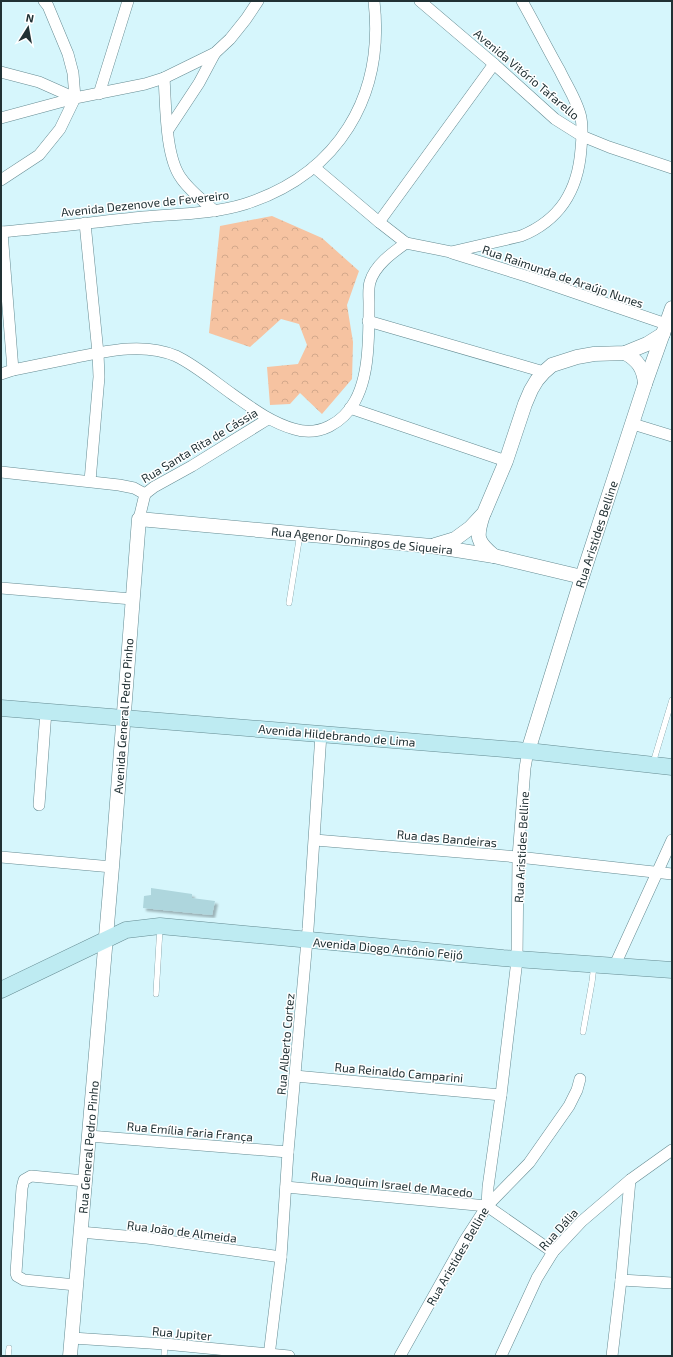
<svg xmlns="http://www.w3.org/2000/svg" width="673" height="1357" viewBox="0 0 673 1357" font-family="'Exo 2',sans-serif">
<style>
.forest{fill:url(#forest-crowns)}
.building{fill:#aed6dd;filter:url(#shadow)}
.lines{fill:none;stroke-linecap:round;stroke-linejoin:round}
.service-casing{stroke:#658b92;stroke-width:6}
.minor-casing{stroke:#658b92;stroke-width:12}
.tertiary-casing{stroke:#658b92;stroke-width:15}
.secondary-casing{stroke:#658b92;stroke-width:17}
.service{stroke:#fff;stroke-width:5.5}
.minor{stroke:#fff;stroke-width:11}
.tertiary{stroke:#fff;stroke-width:14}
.secondary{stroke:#beebf2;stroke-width:16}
.labels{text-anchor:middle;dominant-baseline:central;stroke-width:3;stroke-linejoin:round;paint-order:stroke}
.street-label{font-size:12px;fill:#213134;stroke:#fff}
</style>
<defs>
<pattern id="forest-crowns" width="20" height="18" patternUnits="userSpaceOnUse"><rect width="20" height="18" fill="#f6c3a1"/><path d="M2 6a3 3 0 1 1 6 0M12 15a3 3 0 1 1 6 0" fill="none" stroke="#d3a88b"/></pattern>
<filter id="shadow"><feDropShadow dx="3" dy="3" stdDeviation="1" flood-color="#0004"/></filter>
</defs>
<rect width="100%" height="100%" fill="#d6f6fc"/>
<path class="forest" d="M272,216L322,238L359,271L347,305L353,342L352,379L322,414L300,393L290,404L270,405L267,367L298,364L307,345L299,324L281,319L250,347L209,333L220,226Z"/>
<path class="building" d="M151,888L192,894V898L215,901L212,915L143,908L144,896L151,895Z"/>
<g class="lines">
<g class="service-casing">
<g id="service">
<path d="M289,603L300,534"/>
<path d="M653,763L672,700"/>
<path d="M156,994L160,927"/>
<path d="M583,1032L592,982L594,965"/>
<path d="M8,1356L9,1348"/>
<path d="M164,1356L165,1344"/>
</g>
</g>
<g class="minor-casing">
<g id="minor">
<path d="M420,1L494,64L555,119L582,136L609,147L672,168"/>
<path d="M1,72L39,82L75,98"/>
<path d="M164,78C166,105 165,156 181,178C190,191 203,201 215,211"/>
<path d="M99,94L128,1"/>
<path d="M1,118L75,98L145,84L164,78L215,53L230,39L246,19L258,1"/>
<path d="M168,130L199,83L215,53"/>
<path d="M314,167L379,222L406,243"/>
<path d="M1,180L39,155L60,129L75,98L73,73L68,54L48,6L44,1"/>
<path d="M379,222L494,64"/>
<path d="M85,223L98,353L99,377L90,481"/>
<path d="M1,232C48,228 95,222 143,217C175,214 213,214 245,204C338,174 385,97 374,1"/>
<path d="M2,232L13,370"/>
<path d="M452,253L529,277L672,326"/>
<path d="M368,321L544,372"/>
<path d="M1,374L13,370C33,366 53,362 72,358C106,351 144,342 176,356C195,365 215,382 232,394C252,408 270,422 294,429C319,437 343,423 355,401C364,385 367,364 368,346C369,332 369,317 369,303C369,297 368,289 370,282C375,265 392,253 406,243L451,252L521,236C560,220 578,191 581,149C582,139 583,128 581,118C578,102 567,86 560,71C547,48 535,24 522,1"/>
<path d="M350,408L506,461"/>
<path d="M633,424L672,436"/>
<path d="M1,472L119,485L134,488L145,494"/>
<path d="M145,494L154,487L192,466L268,419"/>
<path d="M139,519L145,494"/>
<path d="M1,588L132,599"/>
<path d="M39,805L46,711"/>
<path d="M315,840L518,857L672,874"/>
<path d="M1,857L112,867"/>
<path d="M614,967L672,840"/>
<path d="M295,1076L501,1095"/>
<path d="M89,1136L288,1152"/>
<path d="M286,1187L487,1206L553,1252"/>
<path d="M487,1206L529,1163L569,1106L577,1090L580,1079"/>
<path d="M80,1232L147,1238L281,1257"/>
<path d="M621,1280L672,1283"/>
<path d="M76,1285L24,1280L17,1276L16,1273L22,1188L24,1180L31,1176L85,1181"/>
<path d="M72,1338L165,1344L289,1356"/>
<path d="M269,1356L281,1257L288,1152L308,929L321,734"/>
<path d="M400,1356L465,1240L487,1206L488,1187L501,1095L517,960L518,857L525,768L528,751"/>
<path d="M501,1356L537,1278L553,1252L582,1221L630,1180L672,1150"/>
<path d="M612,1356L621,1280L630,1180"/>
</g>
</g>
<g class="tertiary-casing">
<g id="tertiary">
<path d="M625,353C638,360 644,369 645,384"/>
<path d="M483,515C476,537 476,541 494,556"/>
<path d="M435,545L455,539L470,528L484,513L506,461L525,404L531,390L537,380L544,372L552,365L577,357L594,354L625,353L647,344L663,334"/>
<path d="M528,751L582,577L645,384L672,308"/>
<path d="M70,1356L112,867L139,519L431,546L494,556L582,577"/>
</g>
</g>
<g class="secondary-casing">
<g id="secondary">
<path d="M1,708L528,751L672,767"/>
<path d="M1,990L126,930L160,926L503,958L672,970"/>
</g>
</g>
<use href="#service" class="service"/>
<use href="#minor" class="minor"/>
<use href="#tertiary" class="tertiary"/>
<use href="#secondary" class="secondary"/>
</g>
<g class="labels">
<g class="street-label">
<text transform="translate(527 74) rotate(40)">Avenida Vitório Tafarello</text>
<text transform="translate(145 203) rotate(-6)">Avenida Dezenove de Fevereiro</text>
<text transform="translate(563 276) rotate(19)">Rua Raimunda de Araújo Nunes</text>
<text transform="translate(199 445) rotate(-31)">Rua Santa Rita de Cássia</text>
<text transform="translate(596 534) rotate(-72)">Rua Aristides Belline</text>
<text transform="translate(362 540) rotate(6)">Rua Agenor Domingos de Siqueira</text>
<text transform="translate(123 716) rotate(-86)">Avenida General Pedro Pinho</text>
<text transform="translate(337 735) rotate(5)">Avenida Hildebrando de Lima</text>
<text transform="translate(447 838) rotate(5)">Rua das Bandeiras</text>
<text transform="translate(521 847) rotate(-87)">Rua Aristides Belline</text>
<text transform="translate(388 948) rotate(5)">Avenida Diogo Antônio Feijó</text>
<text transform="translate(285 1044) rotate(-85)">Rua Alberto Cortez</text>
<text transform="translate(399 1072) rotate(5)">Rua Reinaldo Camparini</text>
<text transform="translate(190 1131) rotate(5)">Rua Emília Faria França</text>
<text transform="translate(88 1147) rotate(-85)">Rua General Pedro Pinho</text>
<text transform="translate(392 1184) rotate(6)">Rua Joaquim Israel de Macedo</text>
<text transform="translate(558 1229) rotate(-48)">Rua Dália</text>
<text transform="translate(182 1231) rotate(7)">Rua João de Almeida</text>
<text transform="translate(457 1256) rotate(-60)">Rua Aristides Belline</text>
<text transform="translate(182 1333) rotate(5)">Rua Jupiter</text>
</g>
</g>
<rect width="673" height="1357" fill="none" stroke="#213134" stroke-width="4"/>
<g transform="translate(28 28) rotate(11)" stroke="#ffffff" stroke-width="3" paint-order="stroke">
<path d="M0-3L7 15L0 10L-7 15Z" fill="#213134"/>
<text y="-6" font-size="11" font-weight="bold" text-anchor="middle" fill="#213134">N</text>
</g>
</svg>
